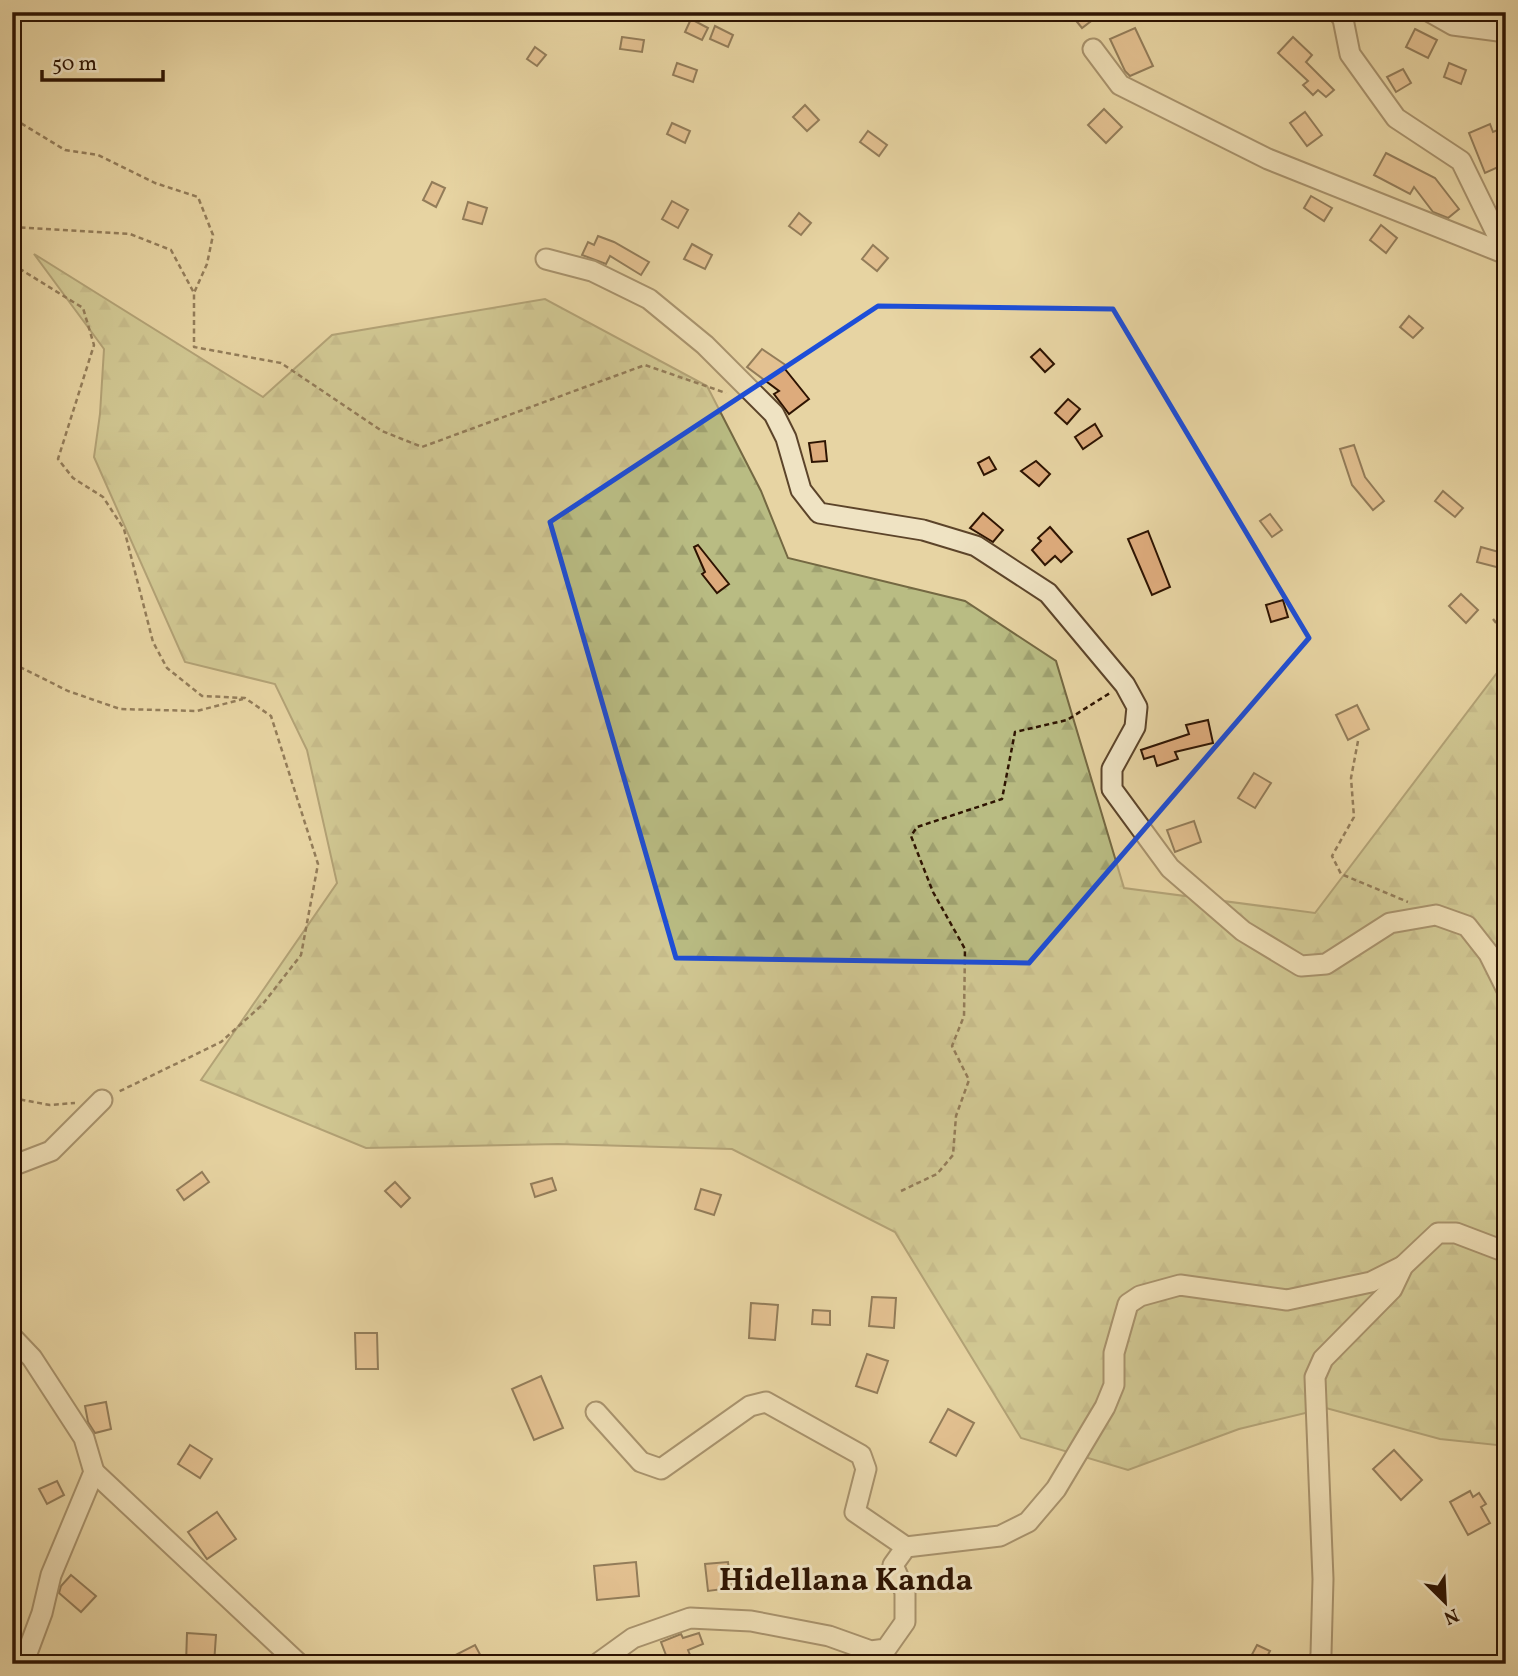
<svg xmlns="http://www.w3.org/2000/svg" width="1518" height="1676" viewBox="0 0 1518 1676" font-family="Vollkorn,serif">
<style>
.forest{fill:url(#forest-firs);stroke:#746842;stroke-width:2}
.building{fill:#ddab7c;stroke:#2e1402;stroke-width:2}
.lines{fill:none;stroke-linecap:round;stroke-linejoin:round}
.minor-casing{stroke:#5c442a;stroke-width:23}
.path{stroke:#2e1402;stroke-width:2.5;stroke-dasharray:5 3.5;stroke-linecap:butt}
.minor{stroke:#efe3c3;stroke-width:19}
.marked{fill:none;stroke:#1d4ed8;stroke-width:5;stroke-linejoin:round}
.labels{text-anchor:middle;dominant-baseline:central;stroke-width:6;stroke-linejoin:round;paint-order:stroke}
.quarter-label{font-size:32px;font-weight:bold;fill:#2e1402;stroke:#efe3c3}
</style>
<defs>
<pattern id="forest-firs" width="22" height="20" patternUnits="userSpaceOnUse" patternTransform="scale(1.75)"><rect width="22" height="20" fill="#b9bc83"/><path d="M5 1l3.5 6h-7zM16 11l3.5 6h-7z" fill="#9fa170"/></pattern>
</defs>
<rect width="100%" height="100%" fill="#e7d4a3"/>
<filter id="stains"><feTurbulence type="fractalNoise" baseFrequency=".00286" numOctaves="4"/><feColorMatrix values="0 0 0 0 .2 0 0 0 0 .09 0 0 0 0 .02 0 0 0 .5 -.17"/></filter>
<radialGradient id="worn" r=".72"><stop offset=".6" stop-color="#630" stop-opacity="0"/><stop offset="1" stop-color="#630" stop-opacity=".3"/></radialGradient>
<path class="forest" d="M34,254L263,397L332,335L545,299L707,386L761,491L788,558L965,601L1056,661L1124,888L1315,913L1506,661V1446L1440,1439L1326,1408L1239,1429L1128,1470L1021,1438L895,1232L732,1149L558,1144L366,1148L201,1080L337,883L307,750L275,684L185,662L94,457L100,414L104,349Z"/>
<g class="building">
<path d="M1069,12H1103L1082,28Z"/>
<path d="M691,19L708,28L702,40L685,32Z"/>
<path d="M715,26L733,35L728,47L710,39Z"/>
<path d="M1135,28L1153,66L1130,76L1125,71L1110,39Z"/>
<path d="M1415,29L1437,40L1428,58L1406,47Z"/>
<path d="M622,37L644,40L642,52L620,49Z"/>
<path d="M1293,37L1312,55L1306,62L1334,90L1326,97L1318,90L1313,95L1303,85L1308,81L1278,53Z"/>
<path d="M535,47L546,55L537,66L527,59Z"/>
<path d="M677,63L697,70L693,82L673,75Z"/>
<path d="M1449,63L1466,70L1461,84L1444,77Z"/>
<path d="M1403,69L1411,83L1396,92L1387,77Z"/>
<path d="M805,105L819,120L807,131L793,117Z"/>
<path d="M1104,109L1122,127L1106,143L1088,125Z"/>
<path d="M1305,112L1322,135L1307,146L1290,123Z"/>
<path d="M672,123L690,131L685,143L667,134Z"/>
<path d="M1490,124L1493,132L1500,129L1506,144V155L1502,156L1505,164L1485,173L1469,133Z"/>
<path d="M868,131L887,145L879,156L860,142Z"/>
<path d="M1386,153L1435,178L1459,209L1448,218L1433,212L1414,187L1410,194L1374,175Z"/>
<path d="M432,182L445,188L436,207L423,200Z"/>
<path d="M1311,196L1332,208L1324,221L1304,208Z"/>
<path d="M672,201L688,210L678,228L662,219Z"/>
<path d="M468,202L487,208L482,224L463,219Z"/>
<path d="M799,213L811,223L801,235L789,226Z"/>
<path d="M1381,225L1397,238L1386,253L1370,240Z"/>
<path d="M598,236L614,242L649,262L641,275L610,256L606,264L582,255L588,242L594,245Z"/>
<path d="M692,244L712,255L705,269L684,259Z"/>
<path d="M873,245L888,258L877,271L862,259Z"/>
<path d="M1409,316L1423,328L1413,338L1400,327Z"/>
<path d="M762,349L787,366L785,369L809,399L789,414L774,394L779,391L747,367Z"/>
<path d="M1040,349L1054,364L1045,372L1031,357Z"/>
<path d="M1068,399L1080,409L1067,424L1055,413Z"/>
<path d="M1095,424L1102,436L1083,449L1075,437Z"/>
<path d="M825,441L827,461L812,462L809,443Z"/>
<path d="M1354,445L1365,477L1384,501L1373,510L1352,485L1340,449Z"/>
<path d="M989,457L996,469L984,475L978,463Z"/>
<path d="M1036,461L1050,474L1039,486L1021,471Z"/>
<path d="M1443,491L1463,508L1455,517L1435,501Z"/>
<path d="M983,513L1003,530L993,542L970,528Z"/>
<path d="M1270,514L1282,530L1272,537L1260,521Z"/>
<path d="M1050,527L1072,552L1061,562L1055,556L1045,565L1032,550L1041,541L1038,538Z"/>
<path d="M1148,531L1170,587L1152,595L1128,539Z"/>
<path d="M698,545L729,584L717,593L702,574L705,572L694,547Z"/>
<path d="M1481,547L1506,554L1504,569L1477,562Z"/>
<path d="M1461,594L1478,610L1466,623L1449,606Z"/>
<path d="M1283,600L1288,617L1271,622L1266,605Z"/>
<path d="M1357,705L1369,729L1348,740L1336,715Z"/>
<path d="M1208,720L1213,743L1175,752L1178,759L1157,766L1154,756L1144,759L1141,750L1189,734L1186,725Z"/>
<path d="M1254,773L1271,783L1255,808L1238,798Z"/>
<path d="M1194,821L1201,842L1175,852L1167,830Z"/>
<path d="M202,1172L209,1182L184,1200L177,1190Z"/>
<path d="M552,1178L556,1190L535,1197L531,1184Z"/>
<path d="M395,1182L410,1198L401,1207L385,1191Z"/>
<path d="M701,1189L721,1195L714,1215L695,1209Z"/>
<path d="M872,1297L896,1298L894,1328L869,1326Z"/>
<path d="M751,1303L778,1305L775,1340L749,1338Z"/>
<path d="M813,1310L830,1311V1325L812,1324Z"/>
<path d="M355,1333H377L378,1369H356Z"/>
<path d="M867,1354L888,1361L877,1393L856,1386Z"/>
<path d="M541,1376L563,1428L534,1440L512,1389Z"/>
<path d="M106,1402L111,1429L95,1433L88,1422L85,1406Z"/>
<path d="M948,1409L974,1423L956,1456L930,1442Z"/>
<path d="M190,1445L212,1459L200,1478L178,1464Z"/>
<path d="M1394,1450L1422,1480L1401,1500L1373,1469Z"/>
<path d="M57,1481L64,1495L47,1504L39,1489Z"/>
<path d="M1470,1491L1473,1497L1479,1493L1486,1504L1481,1507L1490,1523L1468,1535L1450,1502Z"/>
<path d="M217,1512L236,1539L207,1559L188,1532Z"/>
<path d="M636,1562L639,1596L597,1600L594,1566Z"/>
<path d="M728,1562L731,1588L708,1591L705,1564Z"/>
<path d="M71,1575L96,1596L81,1612L59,1593L61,1586Z"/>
<path d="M187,1633L216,1635L214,1664H186Z"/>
<path d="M699,1633L703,1644L688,1650L690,1655L669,1663L661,1642L681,1634L683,1638Z"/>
<path d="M475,1645L485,1664H438Z"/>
<path d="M1257,1645L1270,1651L1263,1664H1247Z"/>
</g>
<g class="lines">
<g class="minor-casing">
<g id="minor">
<path d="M1338,12L1343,19L1350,54L1396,118L1461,161L1506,253"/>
<path d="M1430,12L1453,25L1506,32"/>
<path d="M1093,49L1120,85L1268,159L1506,254"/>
<path d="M546,259L592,271L649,299L705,345L774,414L786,438L801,490L819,513L923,530L976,546L1048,593L1125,685L1137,707L1135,727L1112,769V789L1170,868L1243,931L1301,966L1326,964L1390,923L1436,915L1467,926L1489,954L1506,988"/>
<path d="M12,1166L51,1151L102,1100"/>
<path d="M12,1337L32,1358L84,1438L94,1472L51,1575L42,1613L23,1664"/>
<path d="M596,1412L641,1462L661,1469L750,1406L766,1402L861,1455L866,1469L855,1512L906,1547"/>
<path d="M94,1472L299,1664"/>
<path d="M597,1664L633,1638L690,1618L751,1621L829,1636L871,1651L886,1649L905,1622V1592L893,1565L906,1547L1000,1536L1028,1522L1056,1489L1105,1407L1114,1385V1353L1128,1304L1140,1296L1180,1285L1287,1300L1371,1282L1403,1266"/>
<path d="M1319,1664L1321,1654L1323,1579L1315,1377L1323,1359L1392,1289L1403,1266L1438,1233H1456L1506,1252"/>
</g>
</g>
<g class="path">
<path d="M14,119L65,150L98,155L155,183L198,197L213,235L207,264L194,293"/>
<path d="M12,227L130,234L171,250L194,293V347L281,363L382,431L422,447L645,365L726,393"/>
<path d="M12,264L83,308L94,345L58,459L73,478L103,497L124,529L153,642L167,668L202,696L245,698L271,716L318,864L301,955L262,1005L221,1042L118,1092"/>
<path d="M1493,619L1506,635"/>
<path d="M12,663L68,691L120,709L197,711L243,699"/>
<path d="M1358,741L1351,778L1354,817L1332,856L1341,874L1408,902"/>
<path d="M12,1098L50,1105L75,1103"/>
<path d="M901,1191L937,1174L953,1155L956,1116L969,1080L952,1046L964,1016L965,949L933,892L911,836L917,827L1002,799L1015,732L1067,720L1110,693"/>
</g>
<use href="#minor" class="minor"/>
</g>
<path d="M0 0H1518V1676H0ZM878,306L1113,309L1309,638L1029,963L676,958L550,522Z" fill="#e7d4a3" fill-opacity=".55" fill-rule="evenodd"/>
<path class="marked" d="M878,306L1113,309L1309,638L1029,963L676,958L550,522Z"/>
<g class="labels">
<g class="quarter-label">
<text x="846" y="1582">Hidellana Kanda</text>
</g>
</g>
<rect width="1518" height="1676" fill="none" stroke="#e7d4a3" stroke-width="42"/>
<rect x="14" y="14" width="1490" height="1648" fill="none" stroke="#2e1402" stroke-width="3.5"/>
<rect x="21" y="21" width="1476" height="1634" fill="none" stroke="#2e1402" stroke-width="2"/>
<g transform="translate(1445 1602) rotate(156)" stroke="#efe3c3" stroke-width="5" paint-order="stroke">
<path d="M0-5L12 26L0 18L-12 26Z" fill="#2e1402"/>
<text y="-10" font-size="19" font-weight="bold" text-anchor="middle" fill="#2e1402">N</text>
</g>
<path d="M42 70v10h121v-10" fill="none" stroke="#2e1402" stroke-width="3.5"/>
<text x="52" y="70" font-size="21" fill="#2e1402" stroke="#efe3c3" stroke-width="5" paint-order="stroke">50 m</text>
<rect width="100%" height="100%" filter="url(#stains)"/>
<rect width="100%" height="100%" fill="url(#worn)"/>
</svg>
